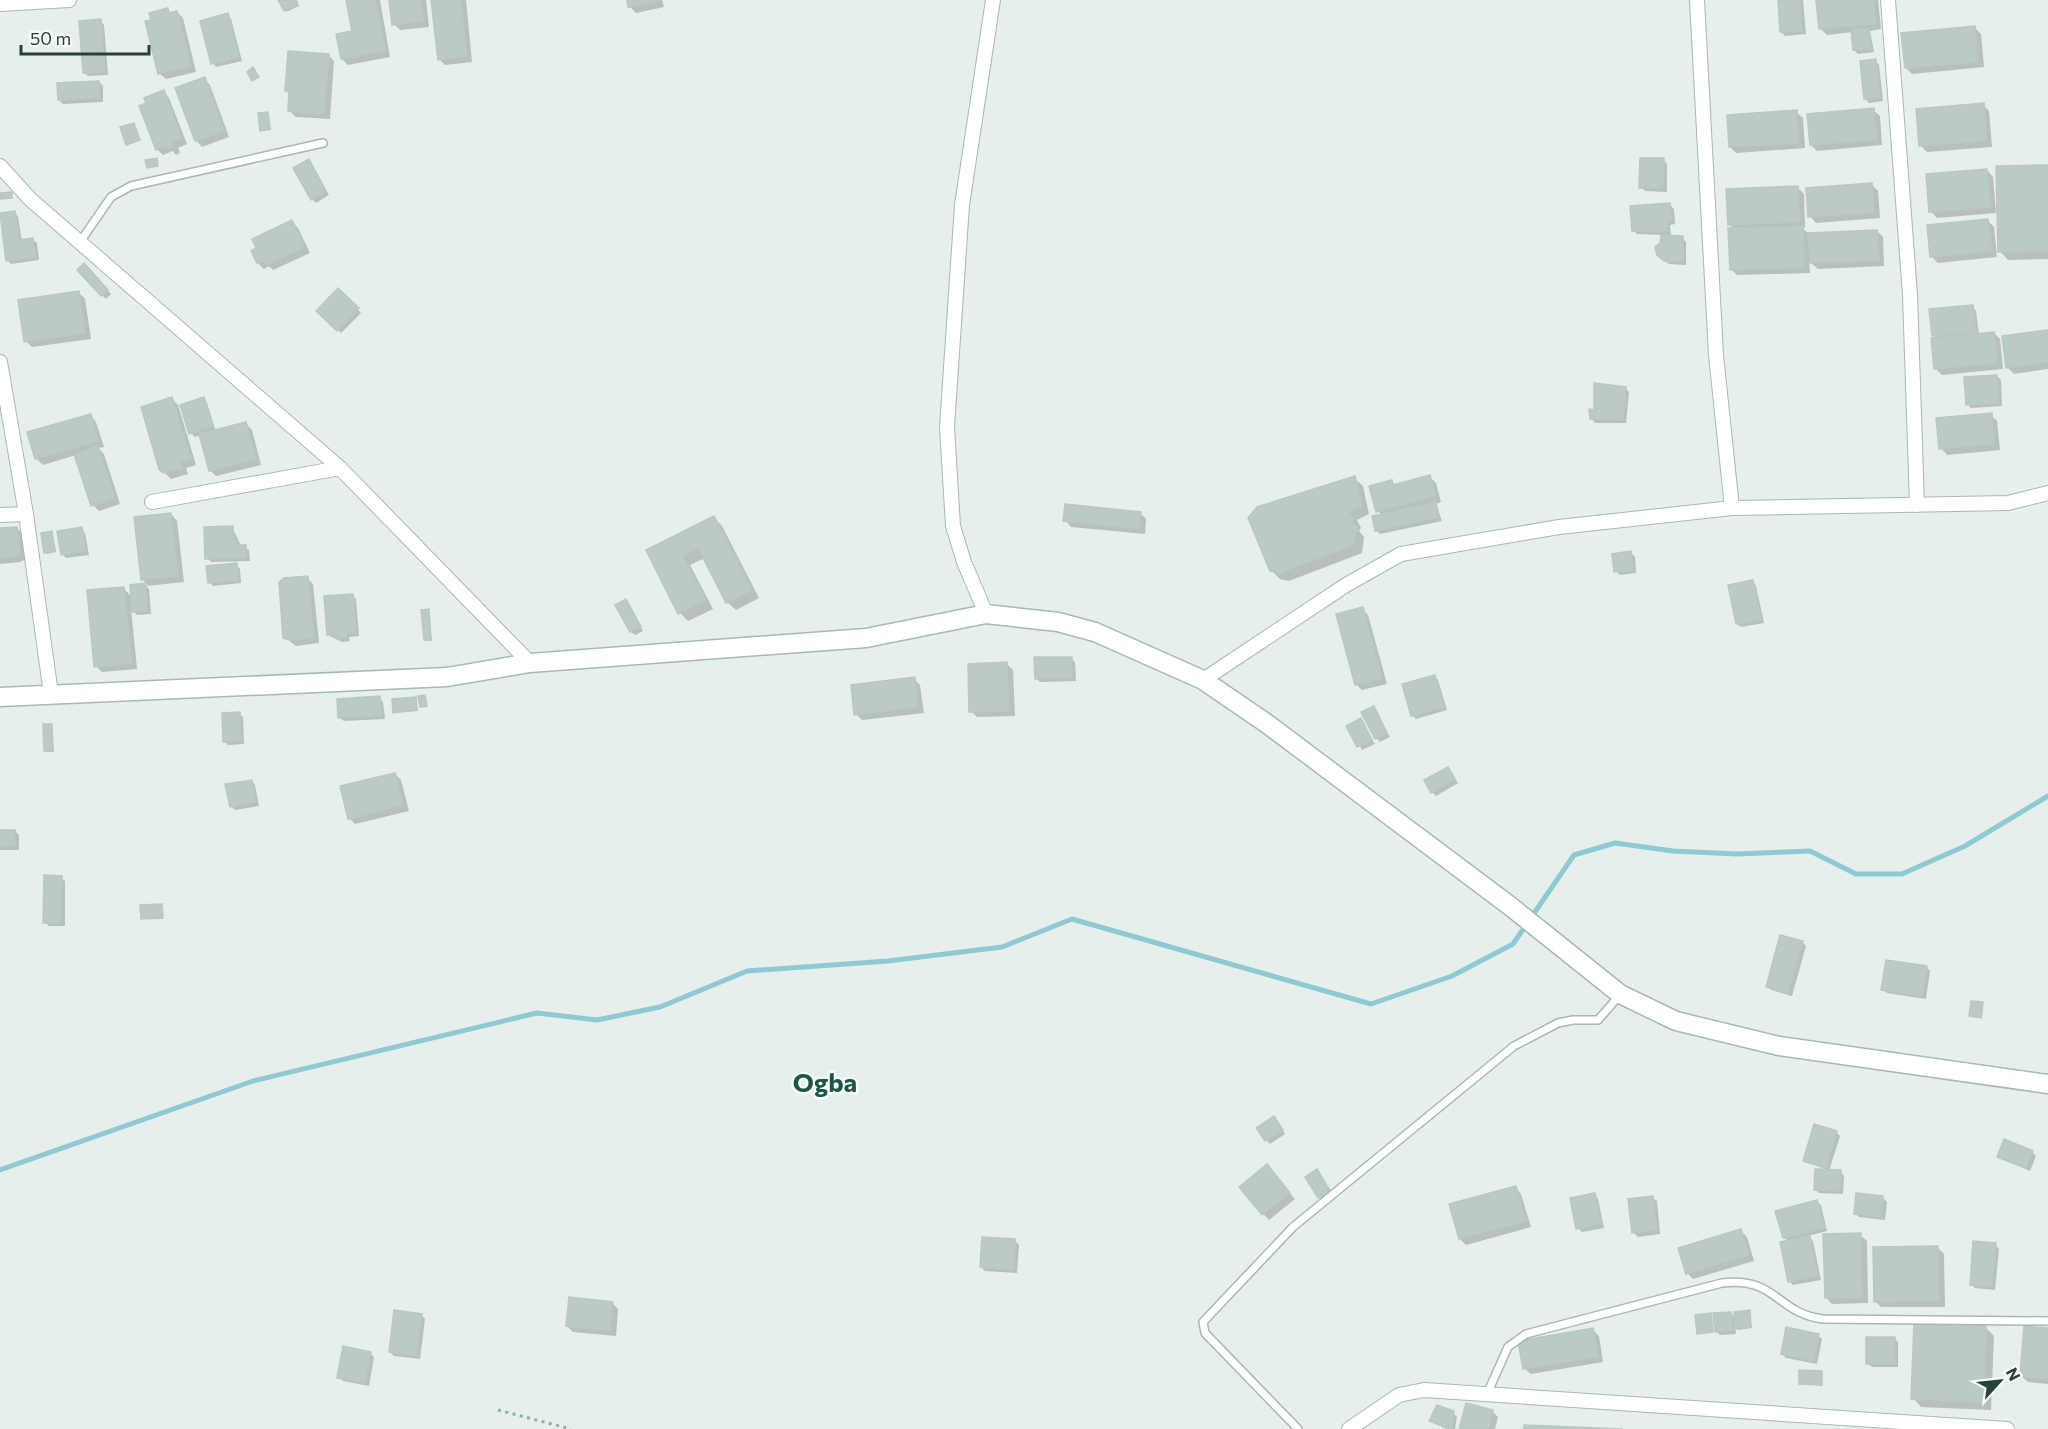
<svg xmlns="http://www.w3.org/2000/svg" width="2048" height="1429" viewBox="0 0 2048 1429" font-family="Commissioner,sans-serif">
<style>
.shadow{fill:#0003}
.lines{fill:none;stroke-linecap:round;stroke-linejoin:round}
.stream{stroke:#8ec9d4;stroke-width:5}
.building{fill:#bbcac4;stroke:#b8c9c2;stroke-width:1.5}
.lane-casing{stroke:#a8b8b2;stroke-width:10}
.street-casing{stroke:#a8b8b2;stroke-width:16}
.secondary-casing{stroke:#a4bbb3;stroke-width:21}
.path{stroke:#86b3a5;stroke-width:3;stroke-dasharray:3 4.5;stroke-linecap:butt}
.lane{stroke:#fff;stroke-width:7}
.street{stroke:#fff;stroke-width:14}
.secondary{stroke:#fff;stroke-width:18}
.labels{text-anchor:middle;dominant-baseline:central;stroke-width:5;stroke-linejoin:round;paint-order:stroke}
.quarter-label{font-size:26px;font-weight:bold;fill:#1f5548;stroke:#f7fbf9}
</style>
<rect width="100%" height="100%" fill="#e6efeb"/>
<g class="shadow">
<path d="M280,0H296L299,6L286,12Z"/>
<path d="M348,0H380L390,57L348,65L342,59L354,32Z"/>
<path d="M390,0H426L429,27L400,30L394,24Z"/>
<path d="M432,0H466L472,62L445,65L439,59Z"/>
<path d="M628,0H662L664,7L636,13L630,7Z"/>
<path d="M1779,0H1803L1806,34L1785,36L1781,32Z"/>
<path d="M1818,0H1878L1881,29L1870,31L1874,52L1858,54L1854,50L1853,32L1827,35L1821,29Z"/>
<path d="M167,10L171,14L177,12L183,18L196,72L166,79L159,73L153,21Z"/>
<path d="M227,15L231,19L242,61L216,67L213,63Z"/>
<path d="M100,21L104,25L108,75L88,76L84,73Z"/>
<path d="M1975,28L1981,34L1984,67L1912,74L1906,68Z"/>
<path d="M328,55L334,61L330,119L296,117L290,111L291,95L287,91Z"/>
<path d="M1875,61L1879,65L1883,101L1869,103L1865,99Z"/>
<path d="M204,79L210,85L229,137L202,147L196,140Z"/>
<path d="M99,82L103,86V102L63,104L59,100Z"/>
<path d="M163,92L169,98L187,144L178,148L180,153L176,155L173,151L163,155L157,149Z"/>
<path d="M1983,105L1989,111L1992,147L1927,152L1921,146Z"/>
<path d="M1873,110L1880,116L1882,145L1817,151L1811,145Z"/>
<path d="M1796,112L1803,118L1805,148L1736,153L1730,147Z"/>
<path d="M267,113L271,130L263,131L261,130Z"/>
<path d="M1664,160L1667,164V192L1645,191L1641,187Z"/>
<path d="M308,161L329,195L316,203L312,199Z"/>
<path d="M2048,166V259L2008,260L2000,251Z"/>
<path d="M1987,170L1993,177L1996,213L1937,218L1931,211Z"/>
<path d="M1872,185L1878,191L1880,218L1816,223L1810,216Z"/>
<path d="M1798,188L1804,194L1805,228H1802L1809,234L1877,231L1883,237L1884,266L1818,269L1809,261L1810,273L1737,275L1731,269L1735,230L1729,224Z"/>
<path d="M1670,205L1674,209L1675,224L1670,225L1671,237L1682,238L1686,242V265L1669,264L1662,259V235L1637,234L1633,230Z"/>
<path d="M15,213L18,217L22,241L33,240L37,243L39,260L11,264L7,260Z"/>
<path d="M1988,221L1994,227L1997,257L1938,263L1931,256Z"/>
<path d="M292,222L298,228L310,253L273,270L269,266L264,269L258,263Z"/>
<path d="M84,265L111,294L106,299L79,270Z"/>
<path d="M338,290L361,313L341,333L318,311Z"/>
<path d="M79,293L85,299L91,339L32,347L26,341Z"/>
<path d="M1973,307L1976,311L1979,335L1994,333L2000,339L2003,369L1942,375L1936,369L1937,339L1934,335Z"/>
<path d="M2048,331V369L2014,374L2008,368Z"/>
<path d="M1997,376L2001,380L2002,406L1971,408L1967,404Z"/>
<path d="M1625,388L1629,392L1626,423H1595L1592,419L1596,412Z"/>
<path d="M172,399L178,405L196,465L186,468L188,474L171,479L161,469Z"/>
<path d="M203,399L207,403L216,432L246,424L252,430L261,465L216,476L210,470L201,435L195,437L191,433Z"/>
<path d="M90,415L96,422L104,447L98,448L104,454L120,504L99,511L93,505L76,455L43,465L36,458Z"/>
<path d="M1991,415L1997,421L2000,450L1947,455L1941,448Z"/>
<path d="M1430,477L1436,483L1441,502L1436,504L1442,521L1380,534L1376,530L1382,515L1378,511L1391,481L1396,486Z"/>
<path d="M1354,478L1363,486L1369,514L1357,520L1361,528L1359,531L1364,537L1362,553L1289,581L1280,579L1271,570Z"/>
<path d="M1140,513L1146,519L1145,534L1071,527L1065,520Z"/>
<path d="M171,514L177,521L184,582L146,586L149,589L151,614L137,615L131,608L137,669L102,672L96,666L123,588L133,598L132,586L148,585L142,579Z"/>
<path d="M714,518L722,526L759,598L736,610L727,602L705,558L690,565L713,609L688,621L680,613L648,551Z"/>
<path d="M232,527L241,546L249,550L250,561L211,562L207,558Z"/>
<path d="M17,528L23,534L26,559L20,562L0,564V530Z"/>
<path d="M81,529L85,533L89,555L66,558L63,555Z"/>
<path d="M52,533L56,552L47,554L46,552Z"/>
<path d="M1631,553L1635,557L1636,573L1620,575L1616,571Z"/>
<path d="M236,565L240,569L241,583L213,586L209,582Z"/>
<path d="M307,578L313,584L319,643L296,646L284,637Z"/>
<path d="M1753,582L1756,586L1764,623L1741,627L1737,624Z"/>
<path d="M352,595L356,599L359,636L349,637L350,641L342,642L328,635Z"/>
<path d="M626,601L643,631L635,635L631,632Z"/>
<path d="M1362,609L1368,615L1387,684L1362,690L1356,684Z"/>
<path d="M428,611L432,641H427L425,640Z"/>
<path d="M1071,658L1075,662L1076,681L1040,682L1036,678Z"/>
<path d="M1007,664L1013,670L1015,716L977,717L971,711Z"/>
<path d="M1434,676L1438,680L1447,710L1416,719L1412,715Z"/>
<path d="M914,679L920,685L924,713L862,720L856,714Z"/>
<path d="M379,698L383,702L385,719L344,721L340,718Z"/>
<path d="M415,698L418,711L395,712Z"/>
<path d="M1373,708L1390,737L1380,742L1376,738Z"/>
<path d="M239,713L243,717L244,744L228,745L224,741Z"/>
<path d="M1360,720L1375,744L1362,750L1348,726Z"/>
<path d="M51,725L54,752H47L45,751Z"/>
<path d="M1448,768L1458,783L1436,796L1432,792Z"/>
<path d="M395,774L401,780L409,811L355,824L349,818Z"/>
<path d="M252,781L255,785L259,806L235,810L231,806Z"/>
<path d="M0,831H15L19,835V850H0Z"/>
<path d="M61,878L65,881V926H49L45,922Z"/>
<path d="M161,905L163,919H143Z"/>
<path d="M1802,942L1806,946L1792,996L1771,990L1768,986Z"/>
<path d="M1926,967L1930,971L1926,999L1887,993L1883,989Z"/>
<path d="M1983,1004L1982,1018L1972,1017L1971,1015Z"/>
<path d="M1278,1122L1285,1134L1270,1144L1266,1140Z"/>
<path d="M1836,1132L1840,1136L1829,1171L1840,1172L1844,1176L1843,1194L1819,1193L1815,1189L1826,1170L1804,1160Z"/>
<path d="M2032,1152L2036,1156L2030,1171L1998,1157Z"/>
<path d="M1273,1173L1295,1199L1269,1220L1241,1188Z"/>
<path d="M1320,1175L1333,1195L1323,1201L1307,1177Z"/>
<path d="M1515,1187L1521,1194L1531,1227L1466,1245L1460,1239Z"/>
<path d="M1595,1195L1598,1199L1604,1228L1582,1232L1578,1228Z"/>
<path d="M1653,1198L1657,1201L1660,1234L1638,1237L1634,1233Z"/>
<path d="M1883,1198L1887,1202L1885,1220L1859,1217L1856,1214Z"/>
<path d="M1817,1202L1821,1205L1827,1231L1808,1236L1813,1241L1821,1280L1793,1285L1789,1281L1788,1241L1784,1238Z"/>
<path d="M1740,1230L1747,1237L1754,1261L1693,1279L1687,1273Z"/>
<path d="M1860,1235L1867,1241L1868,1303L1832,1304L1826,1297Z"/>
<path d="M1015,1241L1019,1245L1017,1273L985,1271L981,1267Z"/>
<path d="M1995,1245L1999,1249L1995,1290L1975,1288L1971,1284Z"/>
<path d="M1938,1248L1944,1254L1945,1307H1881L1875,1301Z"/>
<path d="M612,1303L618,1309L616,1336L573,1332L567,1326Z"/>
<path d="M1749,1312L1752,1328L1738,1330L1735,1327L1736,1334L1720,1335L1716,1331L1731,1314L1736,1318Z"/>
<path d="M421,1315L425,1319L420,1359L394,1356L390,1352Z"/>
<path d="M1986,1328L1994,1336L1991,1410L1921,1407L1913,1398Z"/>
<path d="M1593,1330L1599,1336L1603,1362L1531,1374L1524,1368Z"/>
<path d="M2048,1330V1384L2028,1382L2021,1376Z"/>
<path d="M1818,1336L1822,1339L1817,1364L1786,1358L1782,1354Z"/>
<path d="M1894,1339L1898,1342V1367H1872L1868,1364Z"/>
<path d="M370,1353L374,1357L369,1386L343,1381L339,1377Z"/>
<path d="M1821,1373L1822,1386L1800,1383Z"/>
<path d="M1492,1411L1498,1417L1495,1429H1461Z"/>
<path d="M1453,1413L1457,1417L1455,1429H1446L1431,1421Z"/>
</g>
<g class="lines">
<path class="stream" d="M0,1170L253,1081L537,1013L597,1020L660,1007L747,971L888,961L1002,947L1072,919L1371,1004L1452,976L1513,944L1574,855L1615,843L1673,851L1737,854L1810,851L1856,874H1902L1965,846L2048,796"/>
</g>
<g class="building">
<path d="M278,0H296L298,4L284,11Z"/>
<path d="M346,0H375L385,51L341,59L336,34L352,31Z"/>
<path d="M389,0H421L424,21L392,25Z"/>
<path d="M431,0H461L467,56L438,60Z"/>
<path d="M627,0H658L659,1L628,7Z"/>
<path d="M1778,0H1800L1802,31L1780,32Z"/>
<path d="M1816,0H1874L1876,24L1819,29Z"/>
<path d="M168,8L169,13L177,11L191,66L158,74L145,21L151,20L149,13Z"/>
<path d="M228,13L239,57L211,64L200,21Z"/>
<path d="M101,19L105,72L83,73L79,21Z"/>
<path d="M1975,26L1978,62L1905,68L1901,33Z"/>
<path d="M1869,28L1871,49L1853,50L1851,30Z"/>
<path d="M288,51L329,54L324,114L288,111L289,92L285,91Z"/>
<path d="M1876,59L1880,98L1864,99L1860,61Z"/>
<path d="M253,67L259,77L252,81L247,72Z"/>
<path d="M205,77L224,131L195,141L175,88Z"/>
<path d="M99,81L100,98L58,100L57,83Z"/>
<path d="M164,90L182,138L173,142L174,147L169,149L167,145L156,150L139,106L146,103L144,98Z"/>
<path d="M1984,103L1987,141L1919,146L1916,109Z"/>
<path d="M1874,108L1877,140L1810,145L1807,114Z"/>
<path d="M1797,110L1799,143L1729,147L1727,115Z"/>
<path d="M268,112L270,129L260,131L258,113Z"/>
<path d="M134,123L140,140L126,145L120,127Z"/>
<path d="M157,158L158,166L147,168L145,160Z"/>
<path d="M1640,158H1664L1663,188H1639Z"/>
<path d="M309,159L326,191L311,200L293,168Z"/>
<path d="M2048,165V251L1998,252L1996,166Z"/>
<path d="M1987,169L1991,207L1929,212L1926,174Z"/>
<path d="M1872,183L1874,213L1808,217L1806,188Z"/>
<path d="M1798,186L1800,222L1728,225L1726,189Z"/>
<path d="M12,192V198L0,199V193Z"/>
<path d="M1670,203L1672,221L1667,222L1668,232L1632,231L1630,206Z"/>
<path d="M15,211L19,240L33,238L36,257L6,261L0,213Z"/>
<path d="M1988,219L1992,251L1930,257L1927,225Z"/>
<path d="M292,220L305,247L266,265L263,260L257,263L251,251L256,248L252,239Z"/>
<path d="M1803,226L1804,268L1730,270L1728,228Z"/>
<path d="M1877,230L1879,261L1810,263L1808,233Z"/>
<path d="M1661,235L1683,236V262L1664,261L1657,255L1655,247L1660,243Z"/>
<path d="M84,263L108,290L101,296L77,270Z"/>
<path d="M338,288L359,308L337,331L316,311Z"/>
<path d="M79,291L85,333L24,342L18,300Z"/>
<path d="M1973,305L1976,332L1932,336L1929,309Z"/>
<path d="M2048,330V362L2006,368L2002,336Z"/>
<path d="M1994,332L1997,363L1934,369L1931,338Z"/>
<path d="M1997,375L1999,403L1966,405L1964,377Z"/>
<path d="M1594,383L1626,387L1623,420L1590,419L1589,409L1594,410Z"/>
<path d="M172,397L191,459L181,462L182,468L163,473L159,469L141,407Z"/>
<path d="M204,397L213,426L189,434L180,405Z"/>
<path d="M1992,413L1994,444L1939,449L1936,418Z"/>
<path d="M91,414L99,441L35,459L27,432Z"/>
<path d="M246,422L256,459L209,471L199,434Z"/>
<path d="M98,446L115,498L91,506L74,454Z"/>
<path d="M1430,475L1436,496L1376,512L1369,486L1392,480L1393,485Z"/>
<path d="M1355,476L1362,506L1349,512L1353,518L1352,522L1357,527L1354,545L1280,573L1270,571L1248,518L1257,507Z"/>
<path d="M1436,502L1439,517L1375,531L1372,516Z"/>
<path d="M1065,504L1141,512L1139,529L1063,521Z"/>
<path d="M171,513L178,576L141,580L134,517Z"/>
<path d="M714,516L752,590L726,603L698,548L683,556L706,600L678,614L646,550Z"/>
<path d="M233,526V539L237,538V545H246L247,558L205,559L204,527Z"/>
<path d="M17,527L20,552L14,557L0,558V528Z"/>
<path d="M82,527L86,551L61,555L57,531Z"/>
<path d="M52,531L55,551L44,553L41,533Z"/>
<path d="M1631,551L1633,570L1614,572L1612,554Z"/>
<path d="M237,563L238,580L208,583L206,566Z"/>
<path d="M308,576L314,638L289,640L283,638L279,582L284,578Z"/>
<path d="M1753,580L1761,620L1736,624L1728,585Z"/>
<path d="M145,583L148,611L132,612L130,585Z"/>
<path d="M124,587L132,663L94,667L87,590Z"/>
<path d="M353,594L356,633H346L347,638L337,639L336,635H327L324,596Z"/>
<path d="M626,599L641,627L630,632L615,605Z"/>
<path d="M1363,607L1382,678L1355,685L1336,614Z"/>
<path d="M429,609L431,640H424L421,610Z"/>
<path d="M1034,657H1072V678L1035,679Z"/>
<path d="M1007,662L1009,711L969,712L968,664Z"/>
<path d="M1435,675L1444,707L1411,716L1402,684Z"/>
<path d="M915,677L918,707L854,715L851,685Z"/>
<path d="M425,695L427,706L420,707L418,696Z"/>
<path d="M380,696L382,716L338,718L337,699Z"/>
<path d="M416,697L417,710L393,713L392,699Z"/>
<path d="M1374,706L1387,733L1375,739L1361,712Z"/>
<path d="M240,712L241,741L223,742L222,713Z"/>
<path d="M1361,718L1372,740L1357,747L1346,726Z"/>
<path d="M43,724H52L53,751H44Z"/>
<path d="M1448,767L1455,779L1431,793L1424,780Z"/>
<path d="M395,773L403,805L348,819L340,786Z"/>
<path d="M252,780L256,802L230,807L225,784Z"/>
<rect x="0" y="830" width="15" height="16"/>
<path d="M44,875L62,876L61,923H43Z"/>
<path d="M162,904L163,918L141,919L140,905Z"/>
<path d="M1780,935L1803,941L1788,993L1766,987Z"/>
<path d="M1886,960L1927,966L1922,996L1881,990Z"/>
<path d="M1971,1001L1983,1002L1981,1018L1969,1016Z"/>
<path d="M1274,1116L1283,1130L1265,1141L1256,1128Z"/>
<path d="M1814,1124L1837,1131L1826,1168L1803,1161Z"/>
<path d="M2004,1139L2033,1151L2026,1168L1997,1157Z"/>
<path d="M1267,1164L1290,1193L1262,1215L1239,1187Z"/>
<path d="M1317,1169L1330,1191L1318,1198L1305,1177Z"/>
<path d="M1815,1169L1841,1170L1840,1191L1814,1190Z"/>
<path d="M1516,1186L1526,1221L1459,1239L1449,1204Z"/>
<path d="M1595,1193L1601,1224L1576,1229L1570,1198Z"/>
<path d="M1856,1193L1883,1196L1881,1217L1854,1214Z"/>
<path d="M1653,1196L1657,1230L1632,1233L1628,1199Z"/>
<path d="M1817,1200L1825,1228L1783,1238L1775,1211Z"/>
<path d="M1741,1229L1749,1255L1686,1274L1678,1248Z"/>
<path d="M1861,1233L1862,1298H1825L1823,1234Z"/>
<path d="M1810,1236L1818,1276L1788,1282L1780,1242Z"/>
<path d="M982,1237L1015,1239L1014,1270L980,1267Z"/>
<path d="M1973,1241L1996,1243L1992,1287L1970,1285Z"/>
<path d="M1938,1246L1939,1301L1874,1302L1873,1247Z"/>
<path d="M569,1297L613,1302L610,1331L566,1326Z"/>
<path d="M394,1310L422,1314L416,1356L389,1352Z"/>
<path d="M1750,1310L1751,1327L1735,1329L1734,1312Z"/>
<path d="M1731,1312L1733,1330L1715,1332L1713,1313Z"/>
<path d="M1711,1313L1713,1332L1697,1334L1695,1315Z"/>
<path d="M1914,1323L1986,1326L1984,1402L1911,1399Z"/>
<path d="M2024,1326L2048,1328V1379L2020,1376Z"/>
<path d="M1786,1327L1819,1334L1813,1361L1781,1354Z"/>
<path d="M1593,1328L1598,1357L1523,1369L1518,1341Z"/>
<rect x="1866" y="1337" width="29" height="27"/>
<path d="M343,1346L371,1352L365,1383L337,1378Z"/>
<path d="M1799,1370L1822,1371V1385L1799,1384Z"/>
<path d="M1466,1403L1493,1410L1488,1429H1459Z"/>
<path d="M1437,1405L1454,1411L1451,1429L1429,1421Z"/>
<path d="M1524,1425L1623,1429H1524Z"/>
</g>
<g class="lines">
<g class="lane-casing">
<g id="lane">
<path d="M80,242L111,197L131,186L323,143"/>
<path d="M1487,1394L1508,1347L1526,1334L1722,1283C1776,1276 1776,1313 1823,1319L2048,1321"/>
<path d="M1298,1429L1205,1333L1203,1322L1293,1227L1514,1046L1558,1023L1573,1020H1598L1619,996"/>
</g>
</g>
<g class="street-casing">
<g id="street">
<path d="M1697,0L1716,355L1732,508"/>
<path d="M1888,0L1910,295L1917,505"/>
<path d="M0,4L69,0"/>
<path d="M0,166L30,199L340,468L530,663"/>
<path d="M0,362L26,514L51,694"/>
<path d="M152,502L340,468"/>
<path d="M0,515L26,514"/>
<path d="M986,614L964,562L953,526L947,427L962,205L993,0"/>
<path d="M1203,680L1346,585L1401,554L1559,527L1732,508L2008,503L2048,493"/>
<path d="M1349,1429L1399,1395L1424,1390L2007,1429"/>
</g>
</g>
<g class="secondary-casing">
<path id="secondary" d="M0,697L447,677L530,663L866,638L986,614L1058,622L1095,632L1203,680L1266,723L1510,906L1620,994L1676,1021L1779,1046L2048,1084"/>
</g>
<path class="path" d="M498,1410L571,1429"/>
<use href="#lane" class="lane"/>
<use href="#street" class="street"/>
<use href="#secondary" class="secondary"/>
</g>
<g class="labels">
<g class="quarter-label">
<text x="825" y="1081">Ogba</text>
</g>
</g>
<g transform="translate(2000 1381) rotate(63)" stroke="#f7fbf9" stroke-width="4.5" paint-order="stroke">
<path d="M0-4.5L10 22L0 15L-10 22Z" fill="#24423a"/>
<text y="-9" font-size="16" font-weight="bold" text-anchor="middle" fill="#24423a">N</text>
</g>
<path d="M21 45v9h128v-9" fill="none" stroke="#24423a" stroke-width="3"/>
<text x="30" y="45" font-size="18" fill="#24423a" stroke="#f7fbf9" stroke-width="4.5" paint-order="stroke">50 m</text>
</svg>
